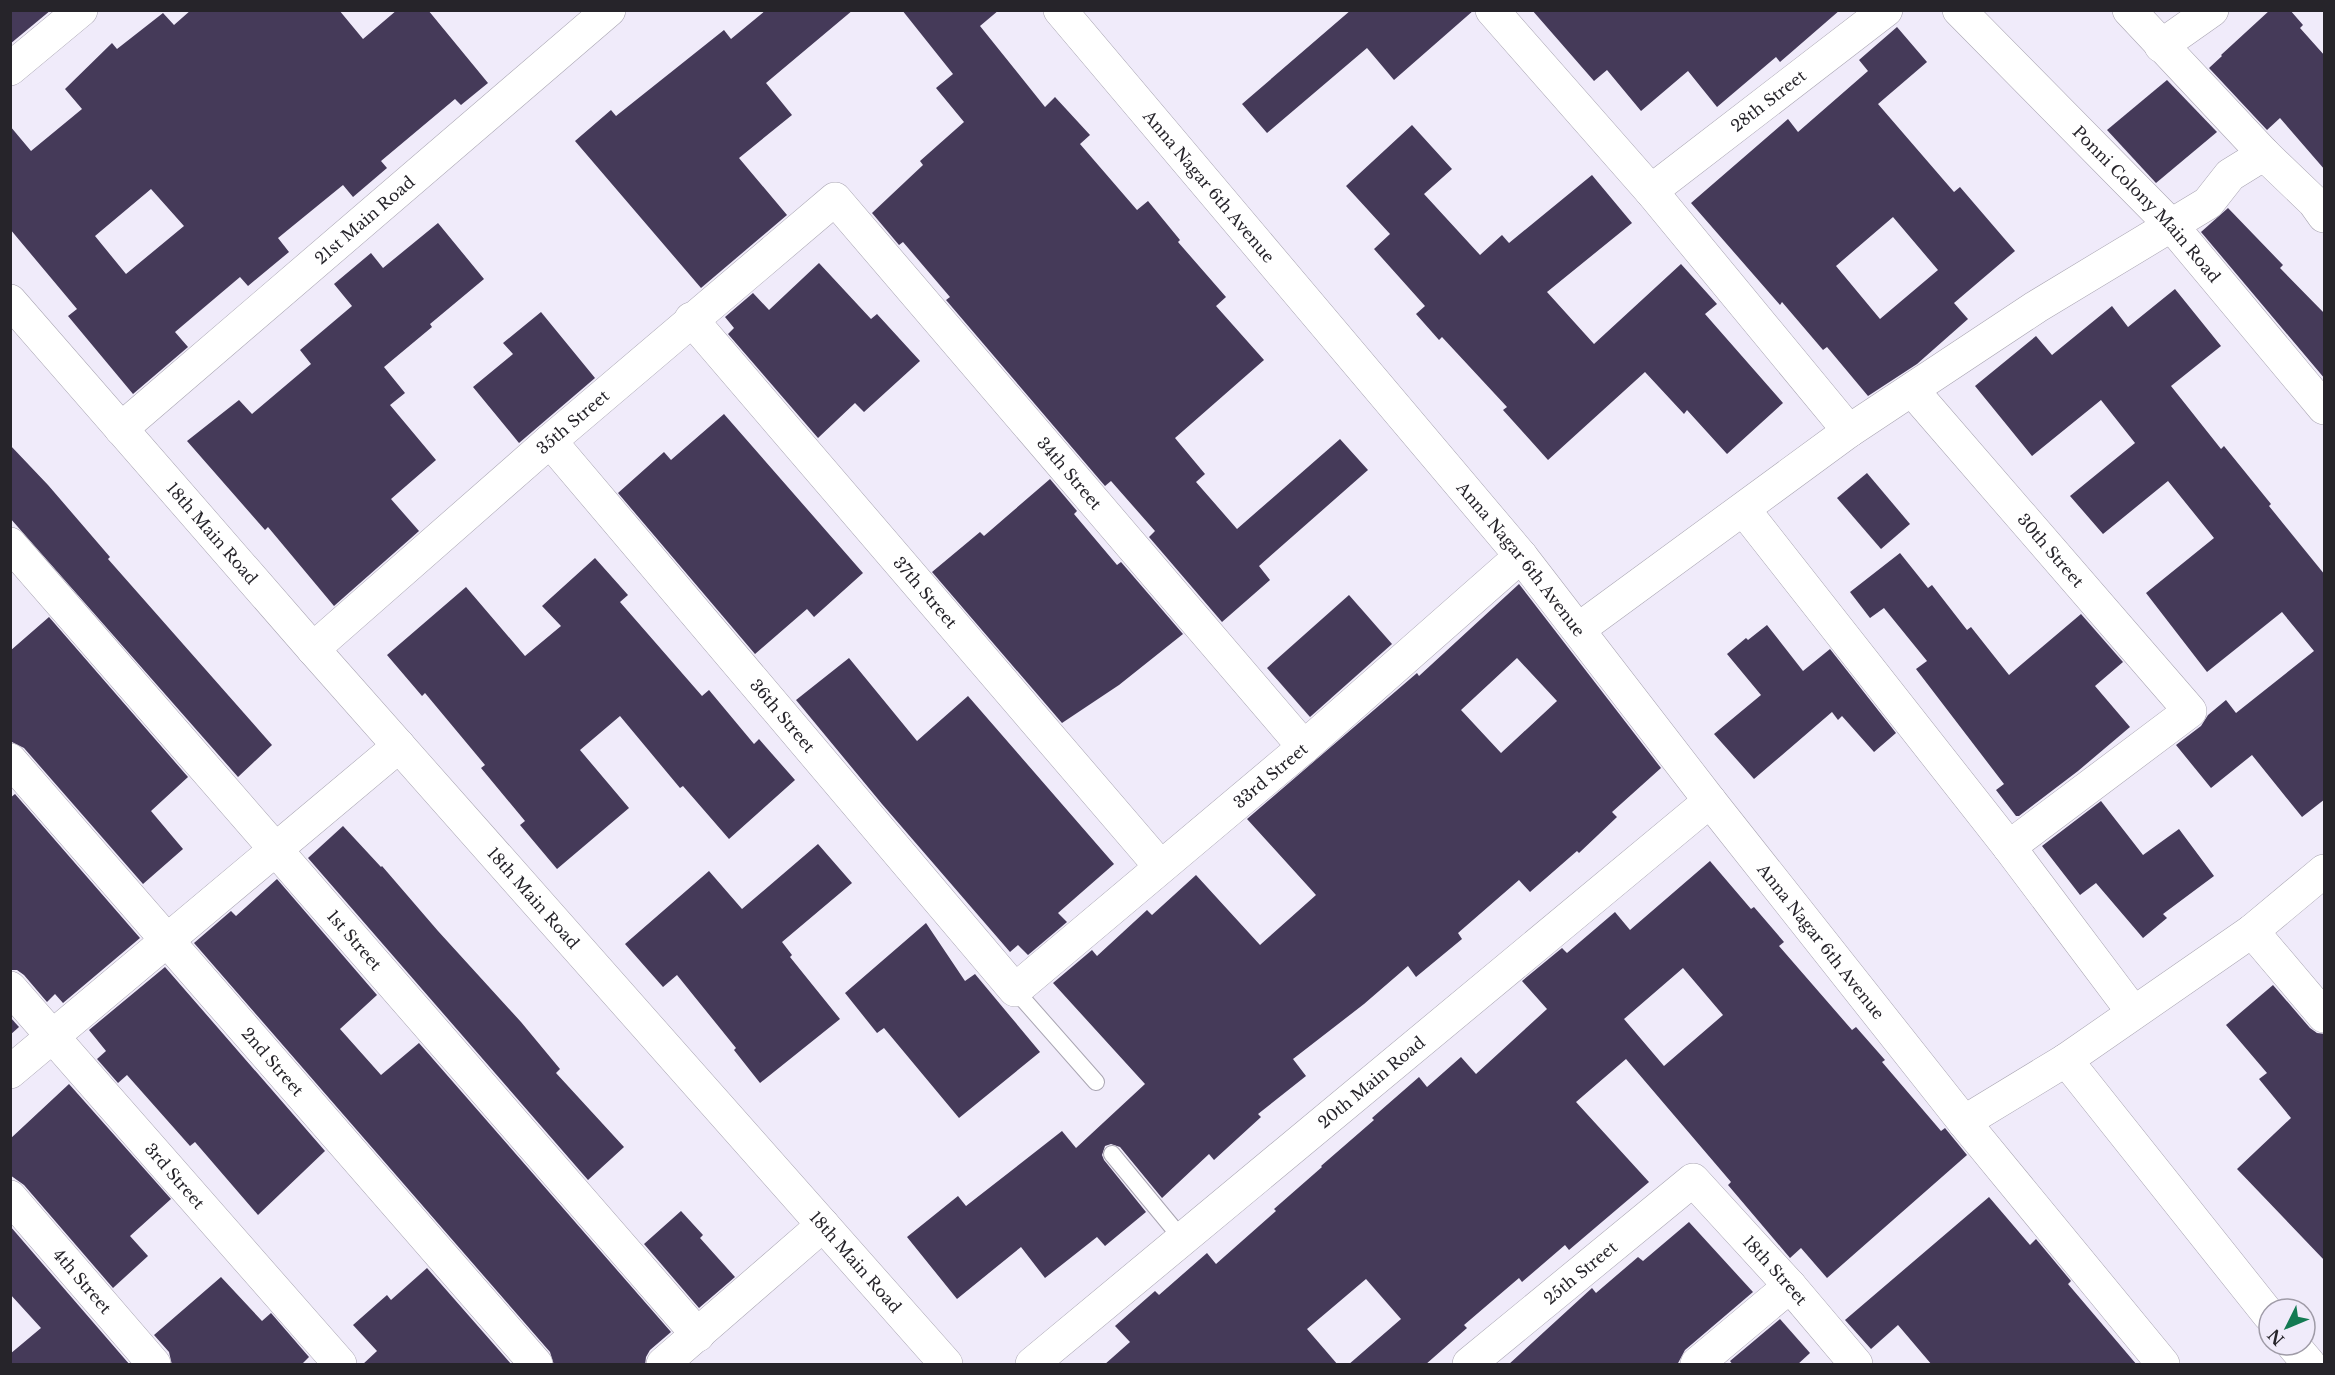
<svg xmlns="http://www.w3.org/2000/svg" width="2335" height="1375" viewBox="0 0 2335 1375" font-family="'Libre Baskerville',serif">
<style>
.building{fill:#453a59;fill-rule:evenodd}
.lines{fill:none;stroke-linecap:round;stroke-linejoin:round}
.service-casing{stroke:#a9a5b2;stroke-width:18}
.minor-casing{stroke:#a9a5b2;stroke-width:34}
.tertiary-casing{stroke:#a9a5b2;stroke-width:34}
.service{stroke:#fff;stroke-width:16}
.minor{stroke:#fff;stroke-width:33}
.tertiary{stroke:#fff;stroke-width:33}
.labels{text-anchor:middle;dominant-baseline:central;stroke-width:6;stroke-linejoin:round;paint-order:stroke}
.street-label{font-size:16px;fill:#26242a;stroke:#f0ebfa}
</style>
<rect width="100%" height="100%" fill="#f0ebfa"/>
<g class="building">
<path d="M10,10H51L10,44Z"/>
<path d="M191,10H339L363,39L397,10H428L488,83L461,105L455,99L381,161L387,168L353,197L343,185L278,238L289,252L248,286L240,277L175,332L188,347L133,394L68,316L77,309L10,229V126L31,151L82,109L65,89L112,43L117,49L163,13L174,25ZM151,189L184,226L126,274L95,236Z"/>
<path d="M766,10H853L766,83L792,115L739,158L787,215L701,288L575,141L611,110L616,116L724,30L731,39Z"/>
<path d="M902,10H999L980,26L1045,107L1055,97L1090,135L1080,144L1137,210L1148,201L1180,240L1178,242L1226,297L1216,306L1264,360L1175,438L1205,474L1196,482L1237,529L1340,439L1368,470L1259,566L1270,580L1222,622L1149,537L1155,531L1111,481L1105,486L946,300L950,297L903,242L899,245L872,213L923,165L920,161L964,122L936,88L953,74Z"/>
<path d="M1351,10H1474L1394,80L1367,48L1267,133L1242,104Z"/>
<path d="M1532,10H1840L1780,62L1776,57L1717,107L1688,71L1641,111L1607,70L1594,81Z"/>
<path d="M2270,10H2290L2303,25L2300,28L2325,56V170L2280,118L2267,130L2209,68L2222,56L2221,55Z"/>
<path d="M1897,27L1927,62L1878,104L1954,192L1960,187L2015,251L1954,303L1968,319L1917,364L1868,396L1827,347L1823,350L1782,302L1780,305L1691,203L1788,119L1798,132L1868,71L1859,60ZM1893,217L1938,270L1880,319L1836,266Z"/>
<path d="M2167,80L2217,132L2156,183L2107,130Z"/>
<path d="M1412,125L1452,169L1424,194L1480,255L1502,235L1509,243L1592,175L1632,223L1547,292L1594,344L1681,264L1717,304L1705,314L1783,403L1727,454L1687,410L1684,414L1645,372L1548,460L1503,410L1507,407L1442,337L1439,340L1416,314L1425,306L1374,249L1390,234L1346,186Z"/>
<path d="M2228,208L2283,265L2280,268L2325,314V379L2201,232Z"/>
<path d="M438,223L484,279L430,324L432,327L384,367L405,393L390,405L436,460L391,499L419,531L334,606L268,527L265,530L187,441L239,400L252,414L311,364L300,350L352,306L334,284L371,253L383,268Z"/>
<path d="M819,263L871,319L877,314L920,361L864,412L855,403L818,438L728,334L734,328L725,317L753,293L769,310Z"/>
<path d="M2175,289L2221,346L2171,386L2221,449L2224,446L2271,504L2269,506L2325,575V799L2302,817L2252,755L2211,788L2176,745L2201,726L2208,715L2226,700L2236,713L2314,651L2282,612L2207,672L2146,593L2214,538L2168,481L2103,534L2070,496L2135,443L2101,400L2032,456L1975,386L2036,336L2052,355L2112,306L2128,327Z"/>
<path d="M541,312L595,378L519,443L473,387L513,354L503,343Z"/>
<path d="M724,414L863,573L814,617L807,609L755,654L618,493L664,452L671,460Z"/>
<path d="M10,445L48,485L110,557L108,559L272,745L238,777L10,518Z"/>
<path d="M1867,473L1910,524L1881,549L1837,498Z"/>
<path d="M1050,479L1077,511L1074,514L1117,565L1121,562L1183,634L1119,685L1062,723L932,572L980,532L984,536Z"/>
<path d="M1900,553L1928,588L1932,585L1967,630L1971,627L2009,675L2081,614L2123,662L2095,686L2130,727L2078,771L2019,816H2016L1996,790L2004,784L1916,669L1927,661L1884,608L1870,618L1850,592Z"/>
<path d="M595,558L628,595L620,602L702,696L709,690L754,744L759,739L795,780L729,839L683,786L680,788L620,716L580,750L629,808L557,869L520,825L525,821L481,768L485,765L425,693L422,696L387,655L466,587L525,656L561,626L542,606Z"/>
<path d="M1519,584L1661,768L1612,812L1617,817L1579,853L1577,851L1530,892L1519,880L1458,933L1462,939L1416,977L1408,966L1364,1004L1293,1059L1306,1076L1258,1114L1261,1117L1214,1160L1209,1154L1162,1198L1120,1147L1111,1144L1105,1146L1102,1155L1104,1160L1146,1212L1105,1246L1097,1237L1045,1278L1021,1247L957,1299L907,1237L958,1196L966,1206L1062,1131L1076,1148L1145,1084L1053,983L1092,950L1097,956L1147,910L1152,915L1196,875L1260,945L1316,895L1247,819L1417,673L1419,676ZM1517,658L1557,701L1501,753L1461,710Z"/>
<path d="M1349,595L1392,644L1310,717L1267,668Z"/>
<path d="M49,617L188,777L151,811L183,849L143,884L24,748L10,741V651Z"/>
<path d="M1767,625L1803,671L1830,649L1896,733L1874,752L1842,716L1838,720L1832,712L1754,779L1714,734L1761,695L1727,654L1746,638L1748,640Z"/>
<path d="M849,658L917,741L968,696L1114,864L1058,913L1067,922L1028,955L1018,945L1010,952L882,804L796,700Z"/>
<path d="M15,794L140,938L63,1003L55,994L47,1002L24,975L17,970H10V798Z"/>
<path d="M2101,801L2143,855L2179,829L2214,876L2163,914L2167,918L2143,938L2096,883L2080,895L2042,846Z"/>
<path d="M343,826L381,867L382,866L438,931L521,1022L560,1069L556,1073L624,1147L588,1180L308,858Z"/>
<path d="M818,844L852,883L782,942L792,955L790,957L840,1019L760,1083L734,1050L736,1048L677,975L663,987L625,944L709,871L742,909Z"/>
<path d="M1710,861L1751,909L1754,907L1784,942L1779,946L1852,1030L1856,1027L1885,1060L1882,1062L1941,1131L1945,1128L1967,1155L1827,1278L1801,1248L1790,1258L1728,1185L1731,1182L1626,1059L1576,1102L1649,1182L1569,1250L1565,1245L1522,1282L1519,1278L1464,1325L1467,1328L1425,1365H1348L1401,1319L1366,1279L1307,1329L1338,1365H1104L1130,1342L1115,1326L1155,1291L1159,1295L1207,1253L1216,1264L1276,1211L1274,1209L1322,1167L1321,1166L1374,1120L1372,1118L1419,1077L1427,1087L1461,1057L1476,1074L1547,1009L1522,981L1562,948L1567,953L1615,912L1630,930ZM1683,968L1723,1015L1664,1066L1624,1019Z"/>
<path d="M277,879L377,995L340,1029L381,1075L419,1043L671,1332L650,1350L646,1357L645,1365H554L550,1352L194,943L231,911L236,916Z"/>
<path d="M926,923L965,981L975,974L1040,1052L959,1118L884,1028L877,1033L845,993Z"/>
<path d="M165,967L325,1151L258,1215L195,1142L190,1146L127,1075L118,1083L97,1059L106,1051L89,1030Z"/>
<path d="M2273,985L2310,1028L2317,1033L2325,1034V1261L2237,1169L2291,1118L2259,1079L2267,1073L2226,1025Z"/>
<path d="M10,1017L19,1027L10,1035Z"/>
<path d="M69,1084L171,1199L130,1236L148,1256L113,1288L24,1185L10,1175V1139Z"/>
<path d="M1989,1197L2030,1245L2036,1239L2071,1281L2068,1284L2137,1365H1932L1898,1325L1871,1349L1845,1320Z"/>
<path d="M681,1211L703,1235L700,1238L735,1277L699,1308L644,1244Z"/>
<path d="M1689,1222L1753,1292L1685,1350L1677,1365H1508L1592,1288L1596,1293L1638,1257L1643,1261Z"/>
<path d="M10,1226L130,1365H10V1354L41,1328L10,1294Z"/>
<path d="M427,1268L512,1365H362L377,1351L353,1325L387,1295L391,1300Z"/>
<path d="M221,1277L262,1321L271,1313L309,1357L301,1365H172L169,1352L154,1335Z"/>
<path d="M1780,1319L1810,1353L1797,1365H1733L1730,1361Z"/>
</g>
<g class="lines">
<g class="service-casing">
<g id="service">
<path d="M1015,990L1096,1082"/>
<path d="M1112,1154L1183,1240"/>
</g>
</g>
<g class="minor-casing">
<g id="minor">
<path id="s1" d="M1060,10L1521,556L1710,801L1964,1122L2066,1060L2269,1315"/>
<path d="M1492,10L1651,191L1849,431"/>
<path id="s2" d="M1959,10L2172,226L2324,408"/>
<path d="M2129,10L2264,154"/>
<path d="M2161,46L2212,10"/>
<path d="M10,69L81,10"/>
<path id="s3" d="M1651,191L1886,10"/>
<path id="s4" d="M691,319L1160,866"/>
<path id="s5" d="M1912,390L2190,711L2009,847"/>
<path id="s6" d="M550,441L1015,990L1304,747L1521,556"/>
<path d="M1744,510L2009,847L2133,1012"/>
<path id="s7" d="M10,544L698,1335"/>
<path d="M1579,629L1849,431L2036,307L2208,203L2230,175L2264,154L2314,202L2324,216"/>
<path id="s8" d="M313,649L550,441L835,199L1304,747"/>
<path id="s9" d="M10,760L536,1364"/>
<path d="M2252,931L2324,1016"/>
<path id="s10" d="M10,988L340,1364"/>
<path d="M2066,1060L2252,931L2324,871"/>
<path d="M10,1072L399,746"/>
<path d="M1964,1122L2163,1364"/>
<path id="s11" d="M10,1197L154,1364"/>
<path d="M2293,1345L2309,1364"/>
<path d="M663,1364L823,1225"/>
<path id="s12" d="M1032,1364L1710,801"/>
<path id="s13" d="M1469,1364L1693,1180L1790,1286L1856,1364"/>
<path d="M1697,1364L1790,1286"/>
</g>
</g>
<g class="tertiary-casing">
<g id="tertiary">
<path id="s14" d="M10,301L313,649L946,1364"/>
<path id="s15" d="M121,429L609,10"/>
</g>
</g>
<use href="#service" class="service"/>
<use href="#minor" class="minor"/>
<use href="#tertiary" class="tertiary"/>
</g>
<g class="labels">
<g class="street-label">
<text stroke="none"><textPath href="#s3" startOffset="148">28th Street</textPath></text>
<text stroke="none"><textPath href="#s1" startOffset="231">Anna Nagar 6th Avenue</textPath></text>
<text stroke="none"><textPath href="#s2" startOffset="270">Ponni Colony Main Road</textPath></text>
<text stroke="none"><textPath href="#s15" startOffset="321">21st Main Road</textPath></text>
<text stroke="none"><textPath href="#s8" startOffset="345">35th Street</textPath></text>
<text stroke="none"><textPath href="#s8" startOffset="1050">34th Street</textPath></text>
<text stroke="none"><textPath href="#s14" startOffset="308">18th Main Road</textPath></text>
<text stroke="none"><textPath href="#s5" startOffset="212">30th Street</textPath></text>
<text stroke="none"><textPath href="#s1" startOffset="717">Anna Nagar 6th Avenue</textPath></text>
<text stroke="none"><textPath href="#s4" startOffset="360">37th Street</textPath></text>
<text stroke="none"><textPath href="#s6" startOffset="360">36th Street</textPath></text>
<text stroke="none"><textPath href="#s6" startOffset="1053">33rd Street</textPath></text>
<text stroke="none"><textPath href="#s14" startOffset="794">18th Main Road</textPath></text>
<text stroke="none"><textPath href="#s7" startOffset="525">1st Street</textPath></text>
<text stroke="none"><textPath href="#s1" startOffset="1203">Anna Nagar 6th Avenue</textPath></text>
<text stroke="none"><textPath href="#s9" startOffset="400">2nd Street</textPath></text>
<text stroke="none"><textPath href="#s12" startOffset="441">20th Main Road</textPath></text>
<text stroke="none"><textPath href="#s10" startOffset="250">3rd Street</textPath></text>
<text stroke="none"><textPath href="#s14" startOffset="1280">18th Main Road</textPath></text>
<text stroke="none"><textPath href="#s13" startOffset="412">18th Street</textPath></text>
<text stroke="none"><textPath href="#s13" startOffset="144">25th Street</textPath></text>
<text stroke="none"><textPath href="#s11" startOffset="111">4th Street</textPath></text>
</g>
</g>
<rect width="2335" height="1375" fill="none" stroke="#26242a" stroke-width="24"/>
<g transform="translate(2287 1327) rotate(227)"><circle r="28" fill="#f0ebfa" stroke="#9f9ba7" stroke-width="1.5"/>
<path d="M0-4.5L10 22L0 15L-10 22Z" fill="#147a53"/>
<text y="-9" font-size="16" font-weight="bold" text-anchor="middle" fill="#26242a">N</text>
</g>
</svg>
